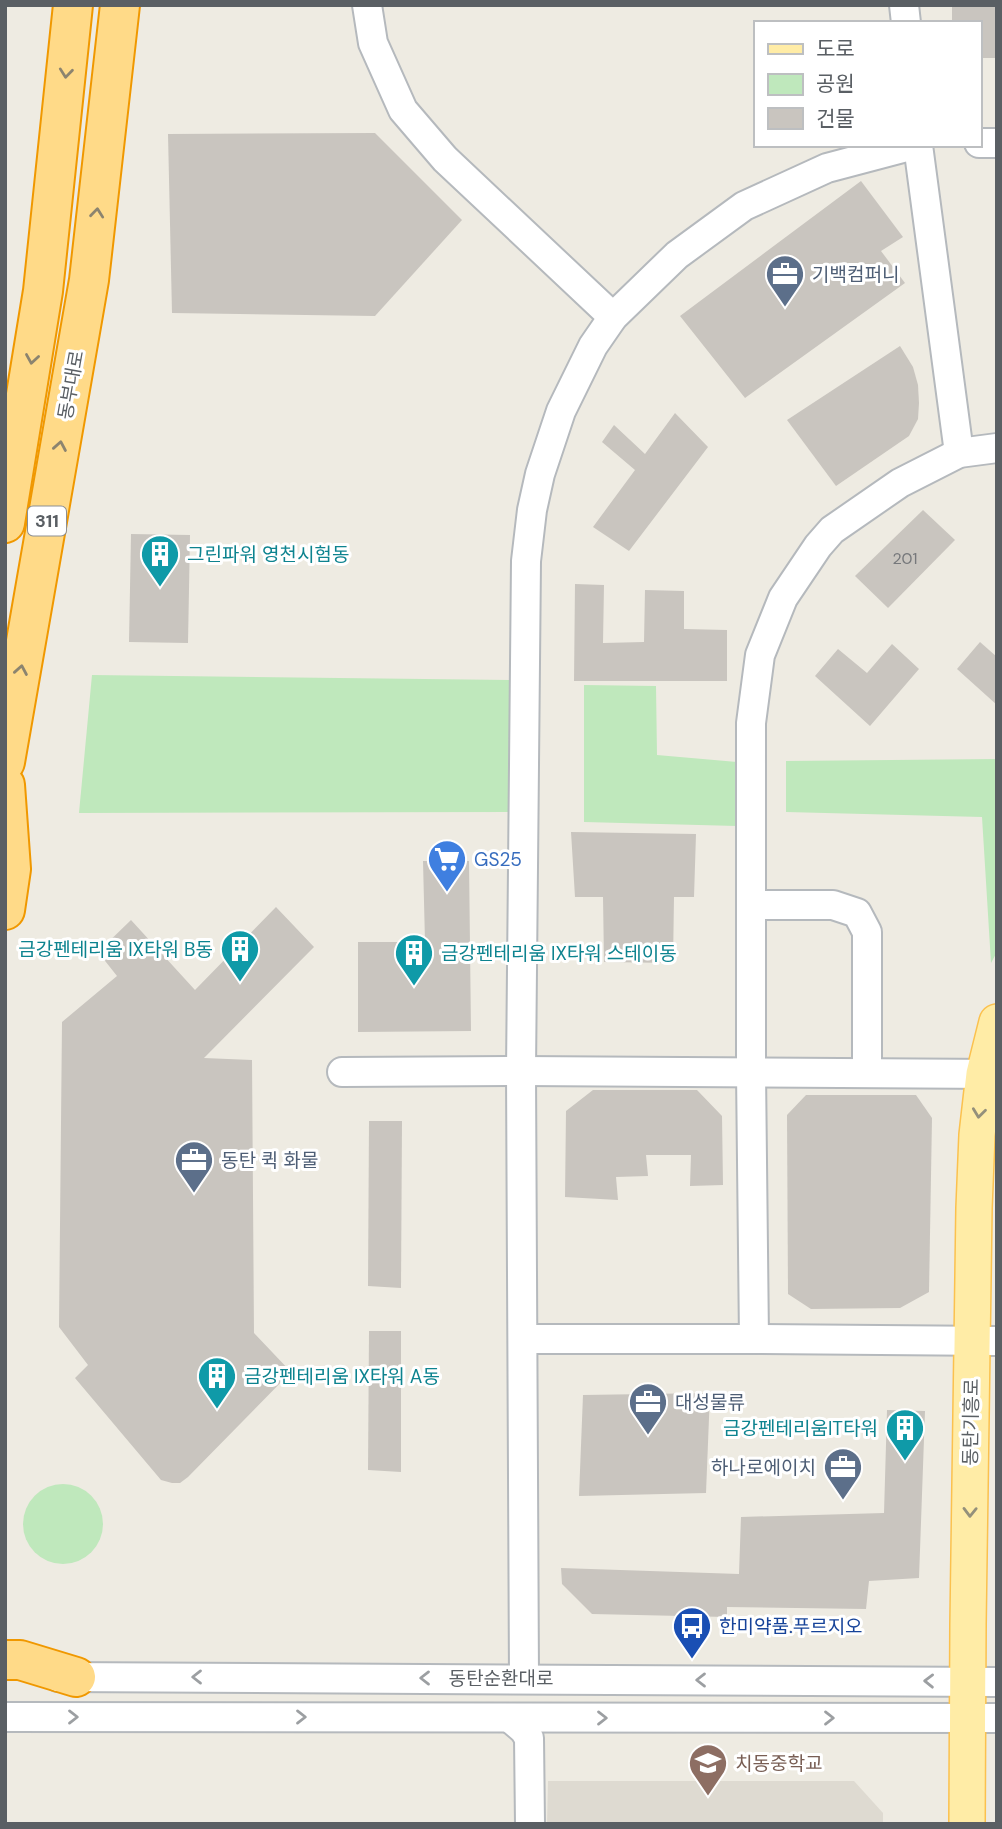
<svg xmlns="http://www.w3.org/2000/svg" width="1002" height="1829" viewBox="0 0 1002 1829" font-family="'DM Sans','Noto Sans KR',sans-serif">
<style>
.education{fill:#dedad1}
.green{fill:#bfe8bc}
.building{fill:#c9c5bf}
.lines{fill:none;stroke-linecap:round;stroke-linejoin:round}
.minor-casing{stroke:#b5b9bd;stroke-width:32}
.major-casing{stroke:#fbc14e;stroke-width:38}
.highway-casing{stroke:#f09800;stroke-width:42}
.minor{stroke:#fff;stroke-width:28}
.major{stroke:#ffeca6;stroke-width:35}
.highway{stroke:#ffda88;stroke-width:38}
.oneway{stroke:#8c846f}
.oneway2{stroke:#94907b}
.oneway3{stroke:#9c9fa2}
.labels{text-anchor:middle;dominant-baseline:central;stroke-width:6;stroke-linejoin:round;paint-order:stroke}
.number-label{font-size:16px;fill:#76787b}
.shield{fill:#fff;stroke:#8c8f92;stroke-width:2}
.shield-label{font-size:18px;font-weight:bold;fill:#5a5f64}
.service-label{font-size:19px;fill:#4e5e75;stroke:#fff;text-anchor:start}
.street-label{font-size:19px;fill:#5a5f64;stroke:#fff}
.culture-label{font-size:19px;fill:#0d838f;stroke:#fff;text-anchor:start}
.shop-label{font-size:19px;fill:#366cbe;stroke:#fff;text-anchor:start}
.transit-label{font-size:19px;fill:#164399;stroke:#fff;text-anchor:start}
.education-label{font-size:19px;fill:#785e54;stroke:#fff;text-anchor:start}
</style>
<rect width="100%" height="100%" fill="#eeebe2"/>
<path class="education" d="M548,1781H854L883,1813V1824H547Z"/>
<g class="green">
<path d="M92,675L517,680L521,812L79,813Z"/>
<path d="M584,685L656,686L657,755L737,762V826L584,822Z"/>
<path d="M997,759V952L991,963L982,817L786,812V761Z"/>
<circle cx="63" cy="1524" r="40"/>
</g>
<g class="building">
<path d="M952,5H997V58H979V23H952Z"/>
<path d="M375,133L462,220L375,316L172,313L168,134Z"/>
<path d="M861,181L903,237L881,251L905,283L745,398L680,316Z"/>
<path d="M900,346L913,367L918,385L919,403L918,419L909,436L836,486L787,420Z"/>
<path d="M675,413L708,447L629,551L593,527L635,470L602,442L614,425L645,454Z"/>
<path d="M923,510L955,540L888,608L855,576Z"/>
<path d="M131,534L190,535L188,643L129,642Z"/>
<path d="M575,584L604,585L603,643L644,642L645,590L684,591V629L727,630V681H574Z"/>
<path d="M980,642L997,657V705L957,669Z"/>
<path d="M892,644L919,669L870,726L815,676L838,649L867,673Z"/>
<path d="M571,832L696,834L694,897H674L673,963L604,962L603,897H575Z"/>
<path d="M423,861H469L471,1031L358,1032V942H425Z"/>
<path d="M276,907L314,947L204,1058L252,1060L254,1333L291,1372L188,1477L180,1483H172L161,1480L75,1378L88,1365L59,1327L62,1022L117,976L98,952L131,920L195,990Z"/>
<path d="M593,1090H697L722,1116L723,1185L690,1186L691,1155H646L648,1176L616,1177L618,1200L565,1197L566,1111Z"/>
<path d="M806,1095H916L932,1118L929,1292L900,1308L811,1309L788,1294L787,1115Z"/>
<path d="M369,1121H402L401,1288L368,1286Z"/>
<path d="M369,1331H401V1472L368,1470Z"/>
<path d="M710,1393L706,1493L579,1496L583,1395Z"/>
<path d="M887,1410L925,1411L919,1578L869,1581L866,1609L727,1607V1617L592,1614L562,1584L561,1568L739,1574L741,1517L884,1513Z"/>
</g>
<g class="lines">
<g class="minor-casing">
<g id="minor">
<path d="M367,5L373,43L403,110L445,159L613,317"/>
<path d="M904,5L906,23"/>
<path d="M979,143H997"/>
<path d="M918,145L959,453"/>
<path d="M751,905H833L857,913L867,932V1073"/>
<path d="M342,1072L521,1071L997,1074"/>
<path d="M523,1339H754L997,1341"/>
<path d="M754,1339L751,1072V723L760,655L783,598L818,546L832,530L900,483L959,453L997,448"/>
<path d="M58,1677L997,1682"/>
<path d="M524,1678L521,1071L526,561L532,510L540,474L561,411L593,346L613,317L677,255L744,206L827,168L914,145"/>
<path d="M5,1717L997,1718"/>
<path d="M510,1718L524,1730L529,1738L530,1824"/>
</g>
</g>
<g class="major-casing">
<path id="major" d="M967,1824L968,1625L974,1208L977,1135L984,1074L997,1022"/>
</g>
<g class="highway-casing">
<g id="highway">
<path d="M5,523L43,291L73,5"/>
<path d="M5,762L89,280L120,5"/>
<path d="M5,785L11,869L5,910"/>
<path d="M5,1660H20L76,1677"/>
</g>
</g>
<use href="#minor" class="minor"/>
<use href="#major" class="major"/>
<use href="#highway" class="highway"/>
</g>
<defs><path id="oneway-chevron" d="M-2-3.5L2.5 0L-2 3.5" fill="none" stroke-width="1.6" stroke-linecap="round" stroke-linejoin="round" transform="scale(1.75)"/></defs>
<g class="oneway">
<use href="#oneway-chevron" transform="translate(66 73) rotate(96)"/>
<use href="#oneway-chevron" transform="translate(97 213) rotate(-84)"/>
<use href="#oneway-chevron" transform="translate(32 359) rotate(99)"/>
<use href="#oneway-chevron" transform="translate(60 446) rotate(-80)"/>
<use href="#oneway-chevron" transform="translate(21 670) rotate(-80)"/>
</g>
<g class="oneway2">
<use href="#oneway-chevron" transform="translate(979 1113) rotate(97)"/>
<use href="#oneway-chevron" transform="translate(970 1512) rotate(91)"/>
</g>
<g class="oneway3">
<use href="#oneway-chevron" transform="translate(197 1677) rotate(-180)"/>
<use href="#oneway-chevron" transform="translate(425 1678) rotate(-180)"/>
<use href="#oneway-chevron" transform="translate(701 1680) rotate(-180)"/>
<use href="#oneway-chevron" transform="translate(929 1681) rotate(-179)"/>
<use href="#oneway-chevron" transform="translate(73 1717)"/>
<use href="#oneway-chevron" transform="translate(301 1717)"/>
<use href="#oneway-chevron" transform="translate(602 1718)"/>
<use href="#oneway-chevron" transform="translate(829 1718)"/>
</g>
<defs>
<g id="office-pin" transform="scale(2.0125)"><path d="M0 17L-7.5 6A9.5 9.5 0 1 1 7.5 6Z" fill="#5c6f8a" stroke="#fff"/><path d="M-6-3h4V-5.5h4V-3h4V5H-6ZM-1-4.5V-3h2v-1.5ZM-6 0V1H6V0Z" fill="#fff"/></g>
<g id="building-pin" transform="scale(2.0125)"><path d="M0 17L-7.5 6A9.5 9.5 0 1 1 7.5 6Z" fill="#0f9aa8" stroke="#fff"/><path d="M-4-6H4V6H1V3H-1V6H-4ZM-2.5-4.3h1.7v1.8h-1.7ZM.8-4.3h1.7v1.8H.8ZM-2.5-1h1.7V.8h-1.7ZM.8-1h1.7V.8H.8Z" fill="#fff"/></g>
<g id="supermarket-pin" transform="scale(2.0125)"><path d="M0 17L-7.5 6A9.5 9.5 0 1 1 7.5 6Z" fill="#3f7fe0" stroke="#fff"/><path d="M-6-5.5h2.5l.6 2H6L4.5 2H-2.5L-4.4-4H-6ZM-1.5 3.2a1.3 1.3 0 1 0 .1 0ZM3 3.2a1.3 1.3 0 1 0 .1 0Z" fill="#fff"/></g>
<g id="bus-pin" transform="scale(2.0125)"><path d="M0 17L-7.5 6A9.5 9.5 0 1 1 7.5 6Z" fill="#1a4fb4" stroke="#fff"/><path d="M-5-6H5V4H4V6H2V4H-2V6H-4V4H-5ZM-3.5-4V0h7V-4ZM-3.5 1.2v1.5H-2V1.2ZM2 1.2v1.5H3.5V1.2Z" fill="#fff"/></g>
<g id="school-pin" transform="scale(2.0125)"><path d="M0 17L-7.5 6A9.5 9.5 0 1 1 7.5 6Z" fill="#8d6e63" stroke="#fff"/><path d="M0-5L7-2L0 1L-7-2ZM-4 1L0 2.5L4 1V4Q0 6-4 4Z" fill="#fff"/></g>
</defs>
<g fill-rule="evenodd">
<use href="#office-pin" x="785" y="274"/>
<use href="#building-pin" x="160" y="554"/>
<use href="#supermarket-pin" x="447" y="859"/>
<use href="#building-pin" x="240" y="949"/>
<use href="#building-pin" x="414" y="953"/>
<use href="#office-pin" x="194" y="1160"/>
<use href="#building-pin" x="217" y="1376"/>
<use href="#office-pin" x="648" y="1402"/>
<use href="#building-pin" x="905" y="1428"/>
<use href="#office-pin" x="843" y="1467"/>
<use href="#bus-pin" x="692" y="1626"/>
<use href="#school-pin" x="708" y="1763"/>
</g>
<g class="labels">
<g class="number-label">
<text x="905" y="558">201</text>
</g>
<rect class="shield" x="28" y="506.5" width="38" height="29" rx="5"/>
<g class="shield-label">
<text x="47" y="521">311</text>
</g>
<g class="service-label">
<text x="812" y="274">기백컴퍼니</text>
<text x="221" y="1160">동탄 퀵 화물</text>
<text x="675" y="1402">대성물류</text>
<text x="816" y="1467" text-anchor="end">하나로에이치</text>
</g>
<g class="street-label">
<text transform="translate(71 385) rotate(-80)">동부대로</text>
<text transform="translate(971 1422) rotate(-89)">동탄기흥로</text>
<text x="501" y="1678">동탄순환대로</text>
</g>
<g class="culture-label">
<text x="187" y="554">그린파워 영천시험동</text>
<text x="213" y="949" text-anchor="end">금강펜테리움 IX타워 B동</text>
<text x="441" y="953">금강펜테리움 IX타워 스테이동</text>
<text x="244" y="1376">금강펜테리움 IX타워 A동</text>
<text x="878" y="1428" text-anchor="end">금강펜테리움IT타워</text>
</g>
<g class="shop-label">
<text x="474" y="859">GS25</text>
</g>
<g class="transit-label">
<text x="719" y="1626">한미약품.푸르지오</text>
</g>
<g class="education-label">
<text x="735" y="1763">치동중학교</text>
</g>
</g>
<rect width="1002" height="1829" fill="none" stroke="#5a5f64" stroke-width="14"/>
<rect x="754" y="21" width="228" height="126" fill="#ffffff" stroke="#bdbfc1" stroke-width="2"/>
<rect x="768" y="44" width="35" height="10" fill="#ffeca6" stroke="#bdbfc1" stroke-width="2"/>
<text x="816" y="56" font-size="21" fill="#5a5f64">도로</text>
<rect x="768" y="74" width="35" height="21" fill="#bfe8bc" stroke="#bdbfc1" stroke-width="2"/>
<text x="816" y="91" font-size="21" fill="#5a5f64">공원</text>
<rect x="768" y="108" width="35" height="21" fill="#c9c5bf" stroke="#bdbfc1" stroke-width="2"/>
<text x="816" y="126" font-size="21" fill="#5a5f64">건물</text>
</svg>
